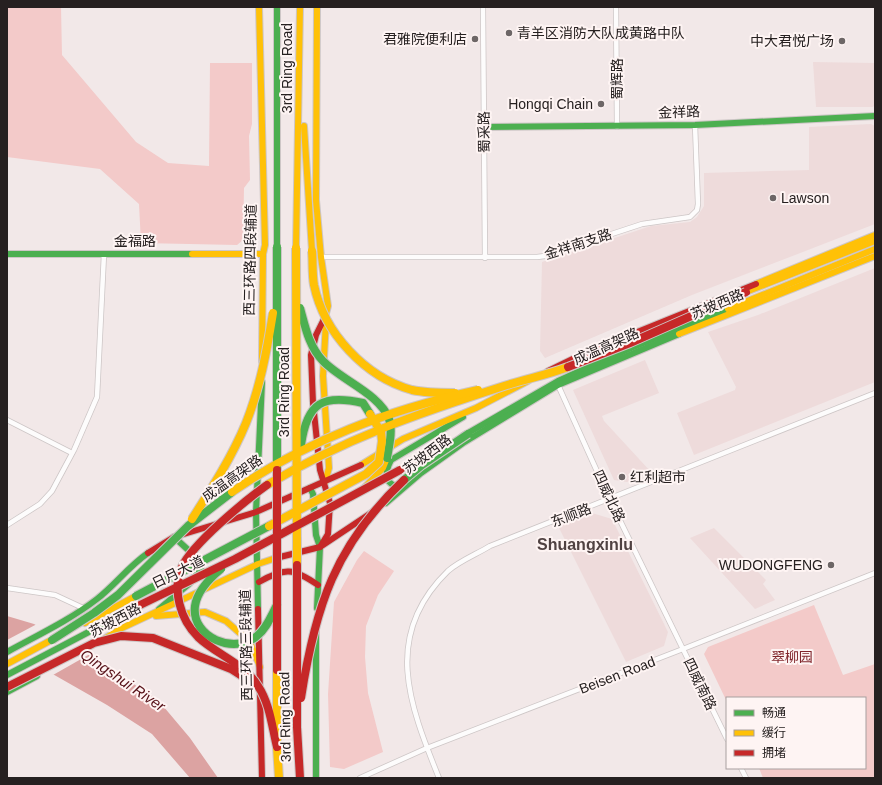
<svg xmlns="http://www.w3.org/2000/svg" width="882" height="785" viewBox="0 0 882 785" font-family="Helvetica,'Noto Sans SC',sans-serif">
<style>
.built{fill:#eedbdb}
.green{fill:#f3cac9}
.water{fill:#dca3a2}
.pier{fill:#f2e8e8}
.lines{fill:none;stroke-linecap:round;stroke-linejoin:round}
.street-casing{stroke:#cdc6c6;stroke-width:6}
.fast-casing{stroke:#cdc6c6;stroke-width:8}
.slow-casing{stroke:#cdc6c6;stroke-width:8}
.jam-casing{stroke:#cdc6c6;stroke-width:8}
.street{stroke:#fdfcfc;stroke-width:4.5}
.fast{stroke:#4caf50;stroke-width:6}
.slow{stroke:#ffc107;stroke-width:6}
.jam{stroke:#c62828;stroke-width:6}
.fast-bridge-casing{stroke:#cdc6c6;stroke-width:10;stroke-linecap:butt}
.slow-bridge-casing{stroke:#cdc6c6;stroke-width:10;stroke-linecap:butt}
.jam-bridge-casing{stroke:#cdc6c6;stroke-width:10;stroke-linecap:butt}
.fast-bridge{stroke:#4caf50;stroke-width:8}
.slow-bridge{stroke:#ffc107;stroke-width:8}
.jam-bridge{stroke:#c62828;stroke-width:8}
.poi-dot{fill:#6d6666;stroke:#fef4f3;stroke-width:1.5}
.labels{text-anchor:middle;dominant-baseline:central;stroke-width:4;stroke-linejoin:round;paint-order:stroke}
.poi-label{font-size:14px;fill:#262020;stroke:#fef4f3;text-anchor:end}
.street-label{font-size:14px;fill:#262020;stroke:#fef4f3}
.park-label{font-size:14px;fill:#81262c;stroke:#fef4f3}
.water-label{font-size:15px;font-style:italic;fill:#550f16;stroke:#fef4f3}
.quarter-label{font-size:16px;font-weight:bold;fill:#504242;stroke:#fef4f3}
</style>
<rect width="100%" height="100%" fill="#f2e8e8"/>
<g class="built">
<path d="M813,62L875,63V105L873,107H816Z"/>
<path d="M871,124L875,126V224L692,295L545,358L540,351L542,262L651,226L690,222L697,217L704,206V173L809,170V127Z"/>
<path d="M875,268V382L694,455L677,413L735,390L736,387L708,332L758,315Z"/>
<path d="M645,360L659,393L602,416L604,421L651,472L627,482L614,480L573,390Z"/>
<path d="M592,513L612,519L668,632L664,646L626,662L558,526Z"/>
<path d="M714,528L766,580L763,584L775,600L755,609L690,538Z"/>
</g>
<g class="green">
<path d="M7,7H61L62,55L136,142L168,163L209,166L210,63H252V124L249,136L250,180L244,188L243,240L237,245L141,243L139,204L100,169L7,157Z"/>
<path d="M364,551L394,571L378,595L366,626L365,657L368,693L383,752L344,769L330,767L328,694L334,602L357,560Z"/>
<path d="M814,605L843,675L875,664V778H763L759,768H865V698H727V702L704,654L708,647Z"/>
</g>
<path class="water" d="M7,616L34,624L91,656L158,700L190,738L218,778H190L152,734L107,705L7,648Z"/>
<path class="pier" d="M37,624L90,654L53,675L7,650V640Z"/>
<g class="lines">
<g class="street-casing">
<g id="street">
<path d="M483,7L485,258"/>
<path d="M616,7L617,127"/>
<path d="M321,257H537L545,256L642,224L690,217L697,210L698,204L695,125"/>
<path d="M558,385L610,500L727,739"/>
<path d="M7,420L72,453"/>
<path d="M7,525L40,504L52,491L74,450L97,397L104,254"/>
<path d="M7,588L55,595L83,608"/>
<path d="M741,768L746,778"/>
<path d="M360,778L427,748L683,649L875,573"/>
<path d="M439,778C409,704 382,635 448,571C459,561 477,554 490,546L875,393"/>
</g>
</g>
<g class="fast-casing">
<g id="fast">
<path d="M277,7V247"/>
<path d="M484,127L695,125L875,116"/>
<path d="M7,254H192"/>
<path d="M463,436L558,381L631,348L728,309"/>
<path d="M401,487C384,485 384,473 391,460L463,417"/>
<path d="M310,488L313,494L316,535L320,547L317,608"/>
<path d="M386,503L421,473L463,443L558,385L679,334"/>
<path d="M159,609L189,584L201,568L196,557L174,537"/>
<path d="M258,609L256,512L262,382"/>
<path d="M316,632V778"/>
<path d="M7,652C38,635 70,620 97,599C115,585 129,566 148,553"/>
<path d="M7,675L140,605"/>
<path d="M7,692L37,676"/>
</g>
</g>
<g class="slow-casing">
<g id="slow">
<path d="M259,7L265,245L263,254L262,361"/>
<path d="M317,7L316,200L321,257L328,306L325,317"/>
<path d="M304,126L312,251"/>
<path d="M296,248L300,7"/>
<path d="M192,254H263"/>
<path d="M756,284L875,235"/>
<path d="M746,292L875,241"/>
<path d="M728,309L875,249"/>
<path d="M679,334L875,256"/>
<path d="M361,465L403,439L476,408L528,381"/>
<path d="M325,482L329,468L323,376L326,321"/>
<path d="M363,489L383,468L387,458"/>
<path d="M156,616L205,612L226,621L250,642L260,667"/>
<path d="M85,623L136,596"/>
<path d="M104,639L122,628L258,564L276,558"/>
<path d="M7,664L57,637"/>
</g>
</g>
<g class="jam-casing">
<g id="jam">
<path d="M548,371L583,354L756,284"/>
<path d="M400,470L440,448"/>
<path d="M320,547L328,534L330,503L320,470L313,403L311,355L316,335L325,317"/>
<path d="M148,553L174,537L256,512L361,465"/>
<path d="M276,558L320,547L374,511"/>
<path d="M259,582C285,567 293,568 318,585"/>
<path d="M258,609L262,778"/>
</g>
</g>
<use href="#street" class="street"/>
<use href="#fast" class="fast"/>
<use href="#slow" class="slow"/>
<use href="#jam" class="jam"/>
<g class="fast-bridge-casing">
<g id="fast-bridge">
<path d="M277,247V470"/>
<path d="M300,308C305,326 309,347 323,361C341,380 380,394 389,419C393,431 389,446 387,458"/>
<path d="M301,445C307,402 323,394 363,403L370,414"/>
<path d="M404,480L422,465L468,434"/>
<path d="M221,569C210,578 197,592 195,606C191,638 235,655 257,636C267,628 271,616 277,605"/>
<path d="M136,596L269,526"/>
<path d="M52,640L94,613L118,595L188,526L232,492"/>
</g>
</g>
<g class="slow-bridge-casing">
<g id="slow-bridge">
<path d="M296,248L297,565"/>
<path d="M312,251C313,262 312,274 314,285C324,333 365,377 412,390C426,393 441,393 455,393"/>
<path d="M267,485C344,439 419,413 504,386C525,379 547,375 568,367"/>
<path d="M232,492C307,440 389,410 478,390"/>
<path d="M192,519C212,488 232,457 246,423C260,388 267,350 273,313"/>
<path d="M269,526L366,474L379,462L382,441L381,432L370,414"/>
<path d="M277,670V747L279,778"/>
</g>
</g>
<g class="jam-bridge-casing">
<g id="jam-bridge">
<path d="M568,367L630,343L746,292"/>
<path d="M277,470V670"/>
<path d="M267,485C246,500 192,544 182,567C172,590 180,619 198,637C217,655 244,663 258,686C270,704 272,727 277,747"/>
<path d="M297,565V727L300,778"/>
<path d="M140,605L235,559L400,470"/>
<path d="M7,687L94,643L121,636L153,638L231,669L248,680"/>
<path d="M301,698C315,607 335,545 404,480"/>
</g>
</g>
<use href="#fast-bridge" class="fast-bridge"/>
<use href="#slow-bridge" class="slow-bridge"/>
<use href="#jam-bridge" class="jam-bridge"/>
</g>
<g class="poi-dot">
<circle cx="509" cy="33" r="4"/>
<circle cx="475" cy="39" r="4"/>
<circle cx="842" cy="41" r="4"/>
<circle cx="601" cy="104" r="4"/>
<circle cx="773" cy="198" r="4"/>
<circle cx="622" cy="477" r="4"/>
<circle cx="831" cy="565" r="4"/>
</g>
<g class="labels">
<g class="poi-label">
<text x="517" y="33" text-anchor="start">青羊区消防大队成黄路中队</text>
<text x="467" y="39">君雅院便利店</text>
<text x="834" y="41">中大君悦广场</text>
<text x="593" y="104">Hongqi Chain</text>
<text x="781" y="198" text-anchor="start">Lawson</text>
<text x="630" y="477" text-anchor="start">红利超市</text>
<text x="823" y="565">WUDONGFENG</text>
</g>
<g class="street-label">
<text transform="translate(287 68) rotate(-90)">3rd Ring Road</text>
<text transform="translate(617 79) rotate(-90)">蜀辉路</text>
<text transform="translate(679 112) rotate(-2)">金祥路</text>
<text transform="translate(484 132) rotate(-91)">蜀采路</text>
<text x="135" y="241">金福路</text>
<text transform="translate(578 244) rotate(-18)">金祥南支路</text>
<text transform="translate(250 260) rotate(-89)">西三环路四段辅道</text>
<text transform="translate(717 304) rotate(-23)">苏坡西路</text>
<text transform="translate(606 346) rotate(-24)">成温高架路</text>
<text transform="translate(284 392) rotate(-90)">3rd Ring Road</text>
<text transform="translate(427 454) rotate(-37)">苏坡西路</text>
<text transform="translate(232 478) rotate(-35)">成温高架路</text>
<text transform="translate(609 496) rotate(65)">四威北路</text>
<text transform="translate(571 515) rotate(-21)">东顺路</text>
<text transform="translate(178 572) rotate(-26)">日月大道</text>
<text transform="translate(115 620) rotate(-28)">苏坡西路</text>
<text transform="translate(246 645) rotate(-91)">西三环路三段辅道</text>
<text transform="translate(617 675) rotate(-21)">Beisen Road</text>
<text transform="translate(700 684) rotate(64)">四威南路</text>
<text transform="translate(285 717) rotate(-91)">3rd Ring Road</text>
</g>
<g class="park-label">
<text x="792" y="657">翠柳园</text>
</g>
<g class="water-label">
<text transform="translate(123 680) rotate(34)">Qingshui River</text>
</g>
<g class="quarter-label">
<text x="585" y="544">Shuangxinlu</text>
</g>
</g>
<rect width="882" height="785" fill="none" stroke="#262020" stroke-width="16"/>
<rect x="726" y="697" width="140" height="72" fill="#fef4f3" stroke="#a89f9f"/>
<rect x="734" y="710" width="20" height="6" fill="#4caf50" stroke="#a89f9f"/>
<text x="762" y="717" font-size="12" fill="#262020">畅通</text>
<rect x="734" y="730" width="20" height="6" fill="#ffc107" stroke="#a89f9f"/>
<text x="762" y="737" font-size="12" fill="#262020">缓行</text>
<rect x="734" y="750" width="20" height="6" fill="#c62828" stroke="#a89f9f"/>
<text x="762" y="757" font-size="12" fill="#262020">拥堵</text>
</svg>
